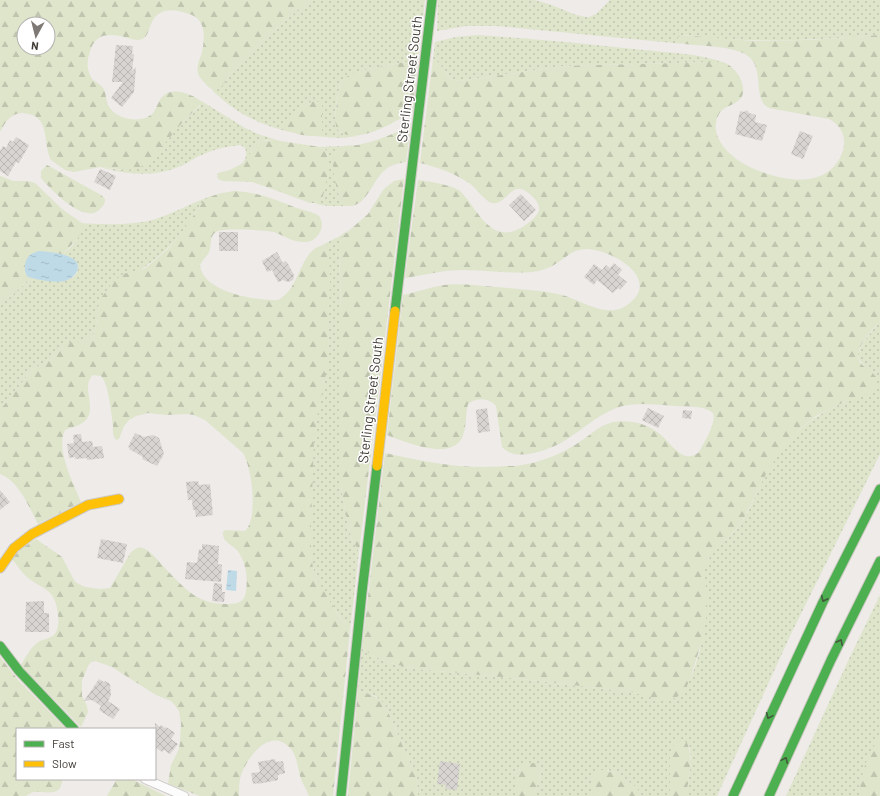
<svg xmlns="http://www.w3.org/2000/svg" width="880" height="796" viewBox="0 0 880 796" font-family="Barlow,sans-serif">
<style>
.green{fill:url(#green-dots)}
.forest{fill:url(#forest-firs);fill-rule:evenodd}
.water{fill:url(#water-ripples)}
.building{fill:url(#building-cross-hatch)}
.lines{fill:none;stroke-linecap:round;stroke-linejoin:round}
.street-casing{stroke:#ccc9c6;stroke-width:10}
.fast-casing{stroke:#ccc7c0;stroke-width:11}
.slow-casing{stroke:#ccc7c0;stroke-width:11}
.street{stroke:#fcfcfc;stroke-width:8}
.fast{stroke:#4caf50;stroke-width:9}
.slow{stroke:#ffc107;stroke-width:9}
.oneway{stroke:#44593c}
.labels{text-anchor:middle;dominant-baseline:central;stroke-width:3;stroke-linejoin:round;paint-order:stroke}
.street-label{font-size:14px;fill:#423c36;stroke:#fff}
</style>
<defs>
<pattern id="green-dots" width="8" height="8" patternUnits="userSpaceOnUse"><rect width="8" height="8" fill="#dee5cb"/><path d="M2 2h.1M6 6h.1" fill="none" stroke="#c0c5af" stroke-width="1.8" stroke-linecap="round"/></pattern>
<pattern id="forest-firs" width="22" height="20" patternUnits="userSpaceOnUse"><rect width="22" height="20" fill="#dee5cb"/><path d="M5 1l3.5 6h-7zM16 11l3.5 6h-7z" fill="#c0c5af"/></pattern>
<pattern id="water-ripples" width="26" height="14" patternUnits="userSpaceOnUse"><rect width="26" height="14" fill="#bedae7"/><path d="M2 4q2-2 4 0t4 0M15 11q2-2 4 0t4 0" fill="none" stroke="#a4bcc7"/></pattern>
<pattern id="building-cross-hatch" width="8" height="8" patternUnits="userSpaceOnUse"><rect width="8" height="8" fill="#d8d4d1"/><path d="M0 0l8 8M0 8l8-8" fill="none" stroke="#bbb7b4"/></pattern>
</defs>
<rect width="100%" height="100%" fill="#eeebe8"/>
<g class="green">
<path d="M312,0H425L418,60C402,63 349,69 341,83C337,94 331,125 341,133L358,136L340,138L314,136H317L311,102C301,108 289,116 286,128L294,133C260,125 236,114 211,89L213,90L222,86L235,68L261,42L300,8Z"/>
<path d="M438,0H534L549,4L576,15L586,17H589L596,14L610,0H880V35C815,40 750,44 685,35L679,36L682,44H684L497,26H466L437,31Z"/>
<path d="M478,35C533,39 589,44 643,50C670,53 699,53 725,63L709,62L565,66L459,81C443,77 446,65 433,59L435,42L456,37Z"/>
<path d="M198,99L245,128L258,134L280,141L268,140L259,142L243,163C246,158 248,152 244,147L240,145C229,146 214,149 204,154C197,156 191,161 185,164C156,178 129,175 100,167L121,170L181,124L200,106V101Z"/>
<path d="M341,146L336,148C336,166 332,192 346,206H349H328L310,203L316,204L323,197L328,154L326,150L320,147Z"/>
<path d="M214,195C200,201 194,216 186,227C172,246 161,255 142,269C126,281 112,295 98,307L96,327L93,336L85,340L63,347L46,362L33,369L0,410V306L31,278C45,280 79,288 78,265L72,258L62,255L73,245L83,229L82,223C100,225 139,225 156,219C176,212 194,202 214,195Z"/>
<path d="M348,230L341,239L339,254L341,309V485L347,521L352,539L359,552L350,630C338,614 325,598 317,579C308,559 311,535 311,513C312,485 311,456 315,428C318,404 325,381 328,357L329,252L326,245H322L340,236Z"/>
<path d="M880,321V454L790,636L717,796H685C689,785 693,755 689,745L672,748L670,769V796H642C638,786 618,774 608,770L591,779L594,796H534C536,787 543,774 541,767L520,769L517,775V796H418L417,779L385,705L376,696L358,690L362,648C377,661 399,666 418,669L521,679L632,692L640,694L682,692C699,672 707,621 707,594C707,586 703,579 704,571C707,552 728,541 739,526C751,510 757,490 766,472C785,439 806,420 840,404C850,399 861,397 871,392L865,367L859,359L858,354L864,341Z"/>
<path d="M880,595V796H786L849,659Z"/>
</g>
<g class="forest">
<path d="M0,0H312L300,8L261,42L235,68L222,86L217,90C211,90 208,87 205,83C202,80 199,77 198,73C196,66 200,59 202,52C205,38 206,21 192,15C178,9 159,6 152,22C149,27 149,34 144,38C137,43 128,37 120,36C103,33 93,37 89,55C87,62 87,68 90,75C92,82 99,82 103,88C106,92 106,100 108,105C115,119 138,124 151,115C155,112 156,107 159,102C165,89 178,90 190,95C195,97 200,99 201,104L181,124L156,154L147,163L140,167L128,170L100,167L74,172L65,170L51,160C42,143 52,115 23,113C10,113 5,123 0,132ZM24,24H48V48H24Z"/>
<path d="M680,35L754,41L809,40L880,35V321C873,329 852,350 860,362C864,368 872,371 876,377V385L871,392L862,397L842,403L816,416L802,427L793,436L782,449L767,472L744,518L739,526L708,559L704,572L707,588V612L703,638L690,679L686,688L677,697L669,700H661L632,692L521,679L418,669C399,666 377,661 362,648L385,453C425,462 465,470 506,466C513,466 520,466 527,464C544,461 563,453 578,443C597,431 605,418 632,422C641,423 650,427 657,432C669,439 682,467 699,452C704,442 717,423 713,413C704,405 688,407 677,406C657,405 636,401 616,408C595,416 579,433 559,444C544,451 515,462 502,447L496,406C490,398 476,397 468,404C465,415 467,427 462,438C450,461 405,442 387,435L403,295C417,292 431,287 444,285C461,283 479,286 496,287C518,289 540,290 562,295C584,301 608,321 630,303C661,277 610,249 586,249C574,249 566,257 557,263C550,268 540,271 532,272C509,274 485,270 462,270C443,270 424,275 405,278L418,180C432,182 448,184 460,191C476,206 489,244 519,229C526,225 535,219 539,211C540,204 536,200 531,195C511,176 508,206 492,203C483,200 477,188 469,183C454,173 437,167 420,163L433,59C446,64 442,77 459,81L565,66L709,62C715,62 722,61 727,64C737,69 748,87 741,98C735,106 724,105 719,114C706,137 733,160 752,168C770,176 794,183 814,178C841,172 858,134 829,119L769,108C751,99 767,66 745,54C729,46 702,46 684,44L678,40V37Z"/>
<path d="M418,60L413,111C396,121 355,148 337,129C334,121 336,110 337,102C338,94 339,85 344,79C353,69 403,63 418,60Z"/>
<path d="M314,101L320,102L322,105V131L320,135C311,138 295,134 287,130L285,127C287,117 305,104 314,101Z"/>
<path d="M411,124L406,162C399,163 391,165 386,169C372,179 366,212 344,205C336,195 329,159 336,148C342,145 350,146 358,145C377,141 395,134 411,124Z"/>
<path d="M274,140L320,147L327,151C330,161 326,194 320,203H310L264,186L252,182L223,181L218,179L217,174L218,173L230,170L243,163L259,142Z"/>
<path d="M47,165L101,195L105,199C105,204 103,206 99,210C84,224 51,190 41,178V171Z"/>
<path d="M0,176L13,181H28L35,183L62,209L82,223L84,227L78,238L62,255C44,250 20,248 26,275L31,278L0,306Z"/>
<path d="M404,179L359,552L352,539L347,521L341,485V309L339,250L341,239L345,234L368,214L383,190L394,181Z"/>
<path d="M234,191C256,192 274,199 294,207C302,210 310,211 318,215C327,224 319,241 306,242C294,243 285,236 274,232C265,230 226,228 218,231C209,234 212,245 209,252C207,257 202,260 200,265C202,292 256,301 278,300C301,289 299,249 324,245L329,248L330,278L328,357L326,374L318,411L314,438L311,525V554L313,568L317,579L336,612L350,630L333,796H309C307,790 303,785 301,779C297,768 298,754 288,746C268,728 247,758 241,775C239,781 239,789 239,796H200L168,784L171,765L179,749L180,742L181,724L179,711L174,704L171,701L156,695L112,667L95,661L91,662L88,666L82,681V696L87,706L88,712L81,727L21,665C26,657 31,646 40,641C45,639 50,638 54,635C62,627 58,602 51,594C45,587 35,584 28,578C22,573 17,565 12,559L20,550L36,539L62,557L74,580L77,583L85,587L100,589L110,588L131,552C136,548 140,546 145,549C151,552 157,559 161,564C183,586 195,605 229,604C239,604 245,601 246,591C248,577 246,562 237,550C231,544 222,542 223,532L225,530L243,531L246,530C258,517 252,468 243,453L205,420L194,415L187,414L166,415L148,413L136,416L129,420L124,426L119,439L116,440C112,435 113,430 113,425C111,412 109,385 101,376L93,375C80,386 98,408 85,421C80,426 71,427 65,430C55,449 74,484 81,502L38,524C29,507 19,481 0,474V410L33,369L46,362L68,343L85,340L93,336L96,327L98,307L102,297L112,283L123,274L143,269L148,266L168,249L180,235L203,202C212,194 222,193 234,191Z"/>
<path d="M0,657L18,680L66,729H17V779H62C62,796 49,792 35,792C31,792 29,794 26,796C19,796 7,796 0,796Z"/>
<path d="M358,690C369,694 378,696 385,705L417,779L418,796H348Z"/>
<path d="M880,737V796H860C860,774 867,755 880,737Z"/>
<path d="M678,741L686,742C694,750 689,785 685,796H670V754C672,749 673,744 678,741Z"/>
<path d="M534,763L539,765L542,770L534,796H517C516,781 514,764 534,763Z"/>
<path d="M601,770C613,769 637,784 642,796H594C591,785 587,774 601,770Z"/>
<path d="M117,779H131L166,796H107Z"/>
</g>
<g class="water">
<path d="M39,251C50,252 84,254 77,271C75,276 70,279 65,281C55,283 38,280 28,277C23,272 24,260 30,255C32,253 36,252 39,251Z"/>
<path d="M228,570L237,571L236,591L226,590Z"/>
</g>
<g class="building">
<path d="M116,45L133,46L132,54H134L132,71L136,67L134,92L122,107L111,98L123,82H112Z"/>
<path d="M747,110L749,113L756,115L755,122L767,125L762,141L735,134L740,111L744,112Z"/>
<path d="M800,131L813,136L803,159L791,154Z"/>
<path d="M16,137L29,145L19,163L16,162L8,176L0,171V151L3,146L6,148L10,140L13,142Z"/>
<path d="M100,169L116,176L110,190L94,182Z"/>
<path d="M521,194L536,210L524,221L509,205Z"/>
<rect x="219" y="232" width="19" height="19"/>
<path d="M277,252L283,263L285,261L288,264L294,275L293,280L288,282L283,280L278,282L272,270L267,272L262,261Z"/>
<path d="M614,263L622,270L618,275L627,282L620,290L618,288L613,293L597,280L594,285L584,277L594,264L602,270L606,265L610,268Z"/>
<path d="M487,408L490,431L478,433L476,410Z"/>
<path d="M648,408L664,416L658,428L642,420Z"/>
<path d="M683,410L692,411L691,419L682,418Z"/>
<path d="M135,433L144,437L153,435L159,438L164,454L157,466L142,459L143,457L129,449L130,448L128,447Z"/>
<path d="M81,434L82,442L92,441L93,447L102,446L104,458L87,460V458L75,459V457L69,458L67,444L74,443L73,435Z"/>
<path d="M198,481L199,485L210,484L213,515L196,517L195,510H193L192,500H188L186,482Z"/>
<path d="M0,490L10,502L0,510Z"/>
<path d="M101,539L127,544L123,563L97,558Z"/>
<path d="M202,544L219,546L218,564L222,565L221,582L185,579L187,562L197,563L199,549L202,550Z"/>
<path d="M214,583L222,584V592H225L224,602L212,601Z"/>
<path d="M44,601V613H49V632H25L26,602Z"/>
<path d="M99,679L104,682L105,681L110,684L111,695L108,701L120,709L113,719L99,710L101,706L92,700L84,701Z"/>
<path d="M155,723L159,727L161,725L165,728L166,727L175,733L171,739L178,744L170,754L164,750L162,752L155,747Z"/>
<path d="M275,759L276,762L283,761L285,773L278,775V780L258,784V783L253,784L251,773L260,772L258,762Z"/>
<path d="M440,761L460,764L457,790L445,789L446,785L437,784Z"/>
</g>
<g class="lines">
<g class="street-casing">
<path id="street" d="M145,779L184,796"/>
</g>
<g class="fast-casing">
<g id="fast">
<path d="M395,311L432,0"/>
<path d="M0,646L19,671L74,729"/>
<path d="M341,796L362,592L377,466"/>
<path d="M733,796L823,602L880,489"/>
<path d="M769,796L831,660L880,561"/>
</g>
</g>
<g class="slow-casing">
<g id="slow">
<path d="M377,466L395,311"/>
<path d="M0,568L14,548L32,534L88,505L119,499"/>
</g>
</g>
<use href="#street" class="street"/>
<use href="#fast" class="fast"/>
<use href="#slow" class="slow"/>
</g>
<defs><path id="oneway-chevron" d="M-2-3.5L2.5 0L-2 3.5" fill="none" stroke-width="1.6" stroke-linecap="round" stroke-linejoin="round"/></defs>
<g class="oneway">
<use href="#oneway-chevron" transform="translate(824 599) rotate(116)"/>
<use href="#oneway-chevron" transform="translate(840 642) rotate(-64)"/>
<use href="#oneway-chevron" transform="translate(769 716) rotate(114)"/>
<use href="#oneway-chevron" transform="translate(785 760) rotate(-66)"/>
</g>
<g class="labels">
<g class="street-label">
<text transform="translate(409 79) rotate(-83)">Sterling Street South</text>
<text transform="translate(370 400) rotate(-83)">Sterling Street South</text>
</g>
</g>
<rect x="16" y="728" width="140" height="52" fill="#ffffff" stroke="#b3b1af"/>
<rect x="24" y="741" width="20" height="6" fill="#4caf50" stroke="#b3b1af"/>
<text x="52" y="748" font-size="12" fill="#423c36">Fast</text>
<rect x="24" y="761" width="20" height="6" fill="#ffc107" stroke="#b3b1af"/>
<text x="52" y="768" font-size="12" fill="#423c36">Slow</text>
<g transform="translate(36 36) rotate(187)"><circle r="19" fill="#ffffff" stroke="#b3b1af"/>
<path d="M0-3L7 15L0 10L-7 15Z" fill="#7e7974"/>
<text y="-6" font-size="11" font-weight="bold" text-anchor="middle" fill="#423c36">N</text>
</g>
</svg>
